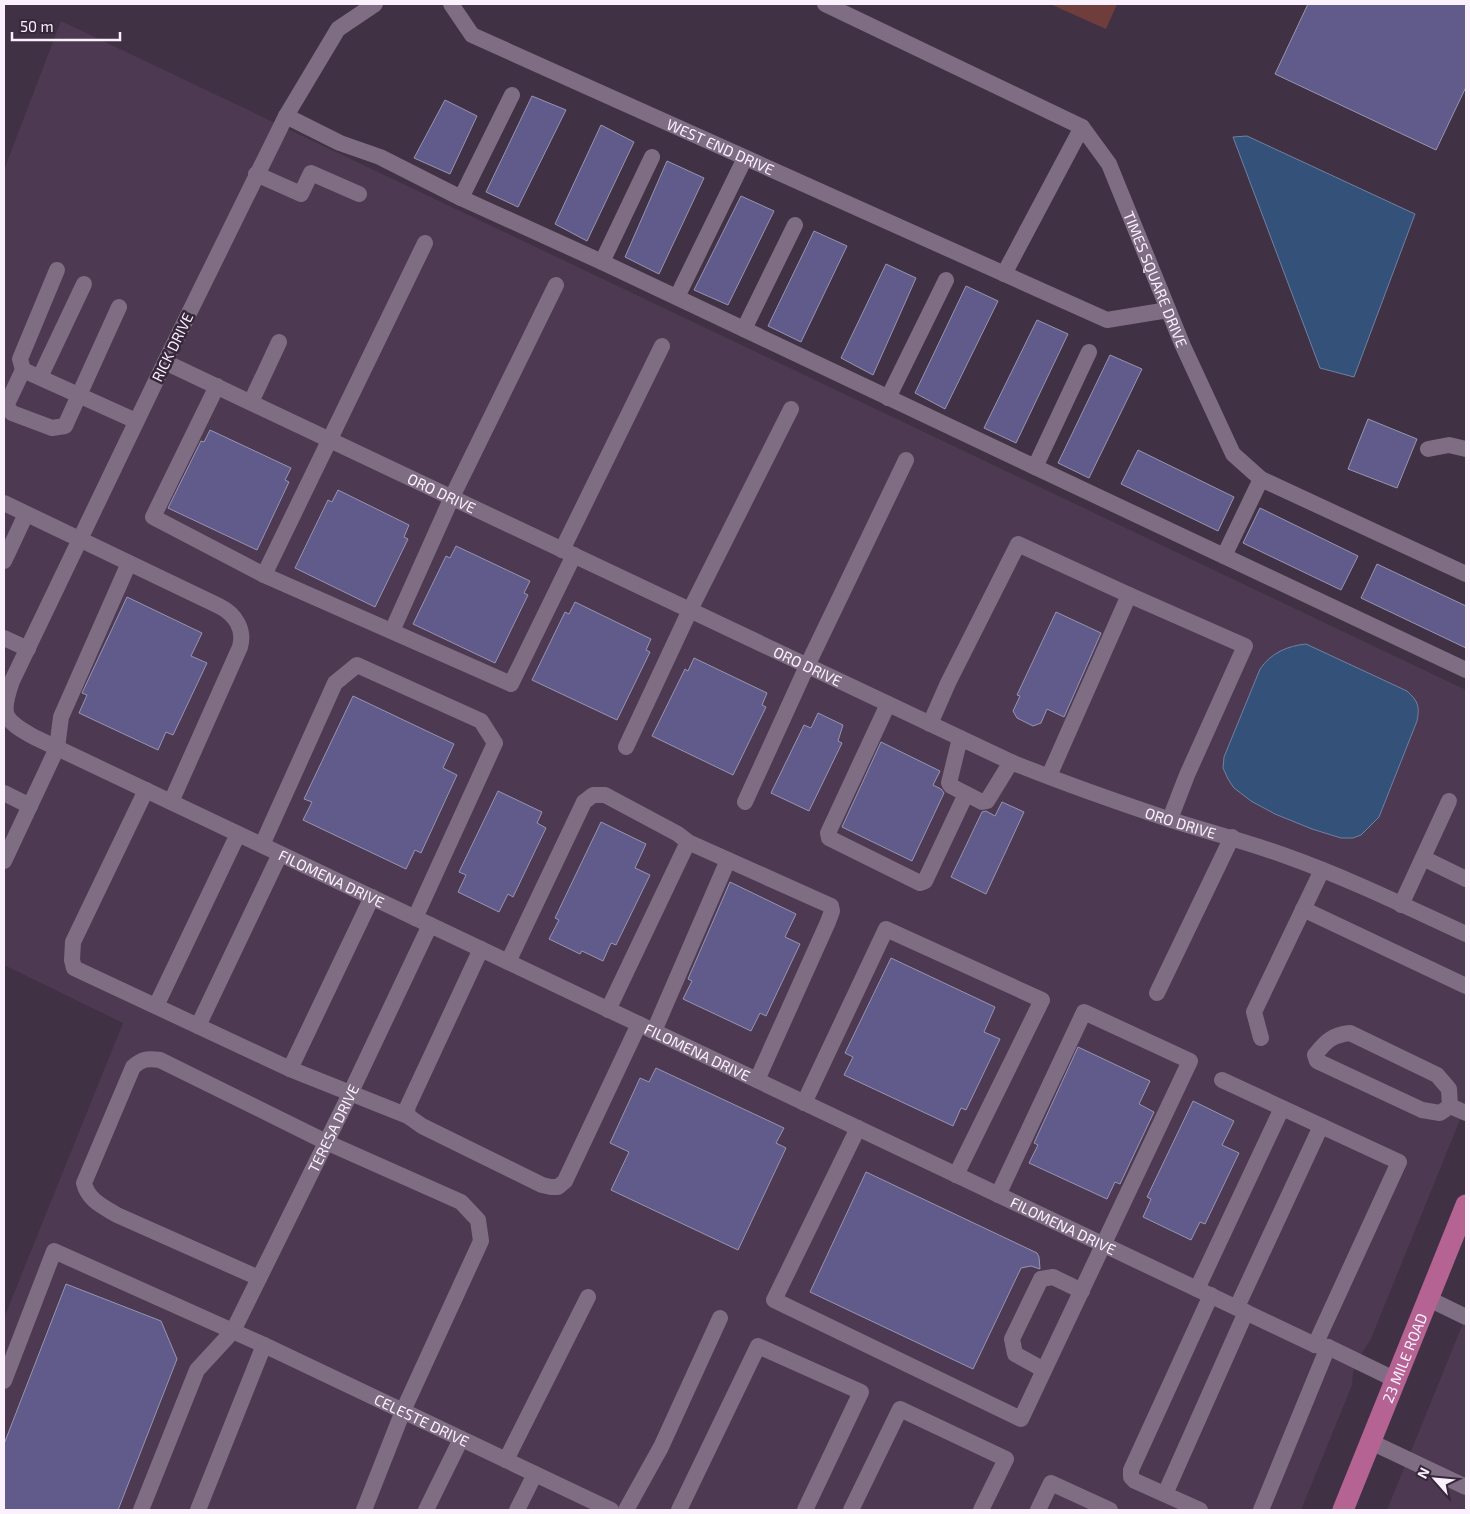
<svg xmlns="http://www.w3.org/2000/svg" width="1470" height="1514" viewBox="0 0 1470 1514" font-family="'Exo 2',sans-serif">
<style>
.built{fill:#4d3952}
.green{fill:#6f3e3c}
.water{fill:#345179;stroke:#7081a1}
.building{fill:#605b8b;stroke:#9795b0}
.lines{fill:none;stroke-linecap:round;stroke-linejoin:round}
.minor{stroke:#7f6d83;stroke-width:16}
.major{stroke:#b46392;stroke-width:21}
.labels{text-anchor:middle;dominant-baseline:central;stroke-width:5;stroke-linejoin:round;paint-order:stroke}
.street-label{font-size:15px;fill:#fbf1fe;stroke:#36273a}
</style>
<rect width="100%" height="100%" fill="#413145"/>
<g class="built">
<path d="M61,21L1466,690V1105L1370,1341L1363,1351L1353,1373L1352,1385L1301,1510H4V1318L123,1023L4,965V170Z"/>
<path d="M1466,1316V1510H1387Z"/>
</g>
<path class="green" d="M1050,4H1117L1106,29Z"/>
<g class="water">
<path d="M1247,136L1415,214L1354,377L1320,368L1233,137Z"/>
<path d="M1306,644L1407,691C1418,701 1420,706 1417,721L1379,817L1361,835L1353,838H1341L1312,829L1275,814L1251,801L1234,788L1228,779L1223,768L1224,757L1260,669C1271,653 1287,646 1306,644Z"/>
</g>
<g class="building">
<path d="M1308,4H1466V87L1436,150L1275,74Z"/>
<path d="M532,96L566,110L518,207L486,192Z"/>
<path d="M445,100L477,116L450,174L414,158Z"/>
<path d="M601,125L634,142L587,241L555,224Z"/>
<path d="M667,161L704,178L659,274L625,257Z"/>
<path d="M741,196L774,211L728,305L694,290Z"/>
<path d="M814,231L847,246L801,342L768,326Z"/>
<path d="M886,264L916,278L873,375L841,358Z"/>
<path d="M966,286L998,301L945,409L915,393Z"/>
<path d="M1037,320L1068,334L1016,443L984,428Z"/>
<path d="M1110,355L1142,369L1089,478L1058,463Z"/>
<path d="M1368,419L1417,439L1397,488L1348,469Z"/>
<path d="M210,430L291,468L285,480L289,482L257,550L168,508L201,441L204,442Z"/>
<path d="M1138,450L1234,497L1218,531L1121,484Z"/>
<path d="M338,490L409,525L404,537L408,539L375,607L295,568L328,500L332,502Z"/>
<path d="M1260,508L1358,556L1341,590L1243,543Z"/>
<path d="M456,546L530,581L524,593L528,595L495,663L413,624L446,556L450,558Z"/>
<path d="M1377,564L1466,606V648L1361,598Z"/>
<path d="M127,597L202,633L191,656L207,663L173,735L166,732L158,750L79,713L87,695L82,693Z"/>
<path d="M575,602L651,639L646,650L650,652L617,720L532,680L565,612L569,614Z"/>
<path d="M1056,612L1101,633L1064,717L1047,709L1041,723L1033,726L1017,718L1013,711L1020,696L1017,695Z"/>
<path d="M694,658L767,693L762,705L766,707L733,775L652,736L685,669L688,671Z"/>
<path d="M353,696L454,744L443,768L457,775L421,853L415,850L406,869L303,820L312,802L304,799Z"/>
<path d="M818,713L843,725L838,741L842,743L809,811L771,793L804,725L811,728Z"/>
<path d="M881,742L940,771L933,785L941,789L944,793L912,861L842,827Z"/>
<path d="M498,791L542,812L537,823L546,828L513,897L508,894L499,912L458,892L466,875L459,872Z"/>
<path d="M1002,802L1024,812L986,894L951,877L982,812L986,811L995,816Z"/>
<path d="M601,822L646,844L635,868L650,875L616,945L611,943L603,961L582,951L580,954L549,939L559,920L555,918Z"/>
<path d="M730,882L796,914L785,937L800,944L766,1016L760,1013L751,1031L683,999L692,981L688,979Z"/>
<path d="M891,958L995,1007L984,1032L1000,1039L966,1110L961,1108L953,1126L844,1075L853,1057L845,1053Z"/>
<path d="M1078,1047L1150,1081L1139,1104L1154,1112L1120,1184L1115,1182L1107,1199L1029,1163L1038,1145L1034,1143Z"/>
<path d="M656,1068L784,1128L776,1143L786,1148L738,1250L611,1190L629,1152L610,1143L640,1078L649,1082Z"/>
<path d="M1193,1101L1234,1121L1222,1145L1239,1153L1205,1224L1200,1222L1191,1240L1143,1217L1151,1199L1147,1197Z"/>
<path d="M866,1172L1037,1253L1039,1257L1040,1269L1031,1266L1021,1268L973,1369L810,1292Z"/>
<path d="M66,1284L161,1321L177,1359L118,1510H4V1444Z"/>
</g>
<g class="lines">
<g class="minor">
<path id="s1" d="M375,4L338,29L286,116L165,362L12,681C0,715 3,720 34,737L1315,1345L1328,1347L1396,1380"/>
<path id="s2" d="M451,4L472,35L1107,320L1168,310"/>
<path id="s3" d="M825,4L1082,127L1109,164L1183,346L1233,454L1261,479L1466,574"/>
<path d="M286,116L340,143L380,157L461,198L602,262L1035,467L1089,352"/>
<path d="M256,174L301,194L311,173L359,194"/>
<path d="M461,198L512,95"/>
<path d="M602,262L652,157"/>
<path d="M1004,274L1082,127"/>
<path d="M677,297L745,158"/>
<path d="M119,307L65,426L52,428L12,413L6,406L23,370C61,387 98,404 136,421"/>
<path d="M744,329L795,225"/>
<path id="s4" d="M165,362L1011,762C1063,783 1117,802 1171,820C1209,832 1248,842 1286,856C1348,878 1407,907 1466,934"/>
<path d="M23,370L20,359L57,270"/>
<path d="M40,377L84,284"/>
<path d="M217,386L153,517L264,575L425,243"/>
<path d="M888,398L946,280"/>
<path d="M251,402L279,342"/>
<path d="M1428,449L1449,445L1466,449"/>
<path d="M1035,467L1466,670"/>
<path d="M4,503L219,606C235,614 245,629 240,647L171,802"/>
<path d="M562,550L662,346"/>
<path d="M1224,556L1261,479"/>
<path d="M4,561L26,514"/>
<path d="M264,575L511,684L574,555"/>
<path d="M392,631L452,497L556,285"/>
<path d="M4,638L28,649"/>
<path d="M888,704L828,833L829,838L920,883L925,881L966,794"/>
<path d="M930,724L948,683L1018,544L1129,595L1245,646L1187,775L1170,819"/>
<path d="M960,738L949,783L951,786L982,802L987,801L1011,762"/>
<path d="M626,747L690,610L791,409"/>
<path d="M1049,776L1129,595"/>
<path d="M146,790L73,942L72,960L74,968L290,1069L408,1116"/>
<path d="M4,793L30,806"/>
<path d="M745,802L807,666L906,460"/>
<path d="M262,845L335,683L357,665L481,721L495,743L415,918"/>
<path d="M1423,858L1466,879"/>
<path d="M4,861L57,748L61,717L129,563"/>
<path d="M1401,905L1449,801"/>
<path d="M1303,909L1466,986"/>
<path d="M481,949L407,1108L408,1116L422,1126L542,1185L551,1187H558L565,1181L639,1024"/>
<path d="M508,962L584,802L593,795H605L678,834L688,842L831,906L832,911L828,922L757,1080"/>
<path d="M1157,993L1232,837"/>
<path d="M156,1006L238,834"/>
<path d="M608,1010L688,842"/>
<path d="M198,1026L280,854"/>
<path d="M654,1031L728,860"/>
<path d="M1350,1033L1437,1075L1449,1089L1450,1106L1440,1113L1422,1110L1317,1061L1315,1055C1326,1041 1332,1035 1350,1033Z"/>
<path d="M1261,1038L1254,1012L1322,870"/>
<path d="M290,1069L372,897"/>
<path d="M1222,1080L1399,1162L1315,1345"/>
<path d="M804,1103L886,929L1042,1000L956,1175"/>
<path d="M1450,1106L1466,1113"/>
<path d="M858,1128L774,1300L1021,1419L1190,1061L1084,1012L998,1195"/>
<path d="M259,1278L117,1215C102,1206 88,1200 84,1183L133,1067C142,1059 147,1058 160,1060L326,1142L461,1202L478,1220L481,1241L403,1411L364,1510"/>
<path d="M1197,1289L1282,1108"/>
<path d="M1429,1299L1466,1317"/>
<path d="M1237,1307L1321,1126"/>
<path d="M1044,1370L1015,1354L1012,1339L1041,1279L1053,1277L1082,1291"/>
<path id="s5" d="M4,1381L54,1251L264,1345L611,1510"/>
<path d="M1371,1442L1466,1487"/>
<path d="M506,1460L588,1297"/>
<path d="M1165,1494L1246,1312"/>
<path id="s6" d="M141,1510L197,1370L233,1331L350,1094L430,925"/>
<path d="M198,1510L264,1345"/>
<path d="M426,1510L461,1439"/>
<path d="M517,1510L535,1474"/>
<path d="M626,1510L661,1447L720,1318"/>
<path d="M679,1510L758,1346L861,1392L805,1510"/>
<path d="M851,1510L900,1409L1006,1459L981,1510"/>
<path d="M1038,1510L1051,1483L1110,1510"/>
<path d="M1200,1510L1135,1481L1131,1477V1470L1211,1295"/>
<path d="M1261,1510L1328,1347"/>
</g>
<path class="major" id="s7" d="M1343,1510L1466,1205"/>
</g>
<g class="labels">
<g class="street-label">
<text stroke="none"><textPath href="#s2" startOffset="310">WEST END DRIVE</textPath></text>
<text stroke="none"><textPath href="#s3" startOffset="455">TIMES SQUARE DRIVE</textPath></text>
<text transform="translate(172 347) rotate(-64)">RICK DRIVE</text>
<text stroke="none"><textPath href="#s4" startOffset="306">ORO DRIVE</textPath></text>
<text stroke="none"><textPath href="#s4" startOffset="711">ORO DRIVE</textPath></text>
<text stroke="none"><textPath href="#s4" startOffset="1116">ORO DRIVE</textPath></text>
<text stroke="none"><textPath href="#s1" startOffset="1174">FILOMENA DRIVE</textPath></text>
<text stroke="none"><textPath href="#s1" startOffset="1579">FILOMENA DRIVE</textPath></text>
<text stroke="none"><textPath href="#s6" startOffset="430">TERESA DRIVE</textPath></text>
<text stroke="none"><textPath href="#s1" startOffset="1984">FILOMENA DRIVE</textPath></text>
<text stroke="none"><textPath href="#s7" startOffset="164">23 MILE ROAD</textPath></text>
<text stroke="none"><textPath href="#s5" startOffset="544">CELESTE DRIVE</textPath></text>
</g>
</g>
<rect width="1470" height="1514" fill="none" stroke="#fbf1fe" stroke-width="10"/>
<g transform="translate(1435 1479) rotate(297)" stroke="#36273a" stroke-width="4" paint-order="stroke">
<path d="M0-4L9 19L0 12L-9 19Z" fill="#fbf1fe"/>
<text y="-8" font-size="14" font-weight="bold" text-anchor="middle" fill="#fbf1fe">N</text>
</g>
<path d="M12 32v8h108v-8" fill="none" stroke="#fbf1fe" stroke-width="2.5"/>
<text x="20" y="32" font-size="15" fill="#fbf1fe" stroke="#36273a" stroke-width="4" paint-order="stroke">50 m</text>
</svg>
